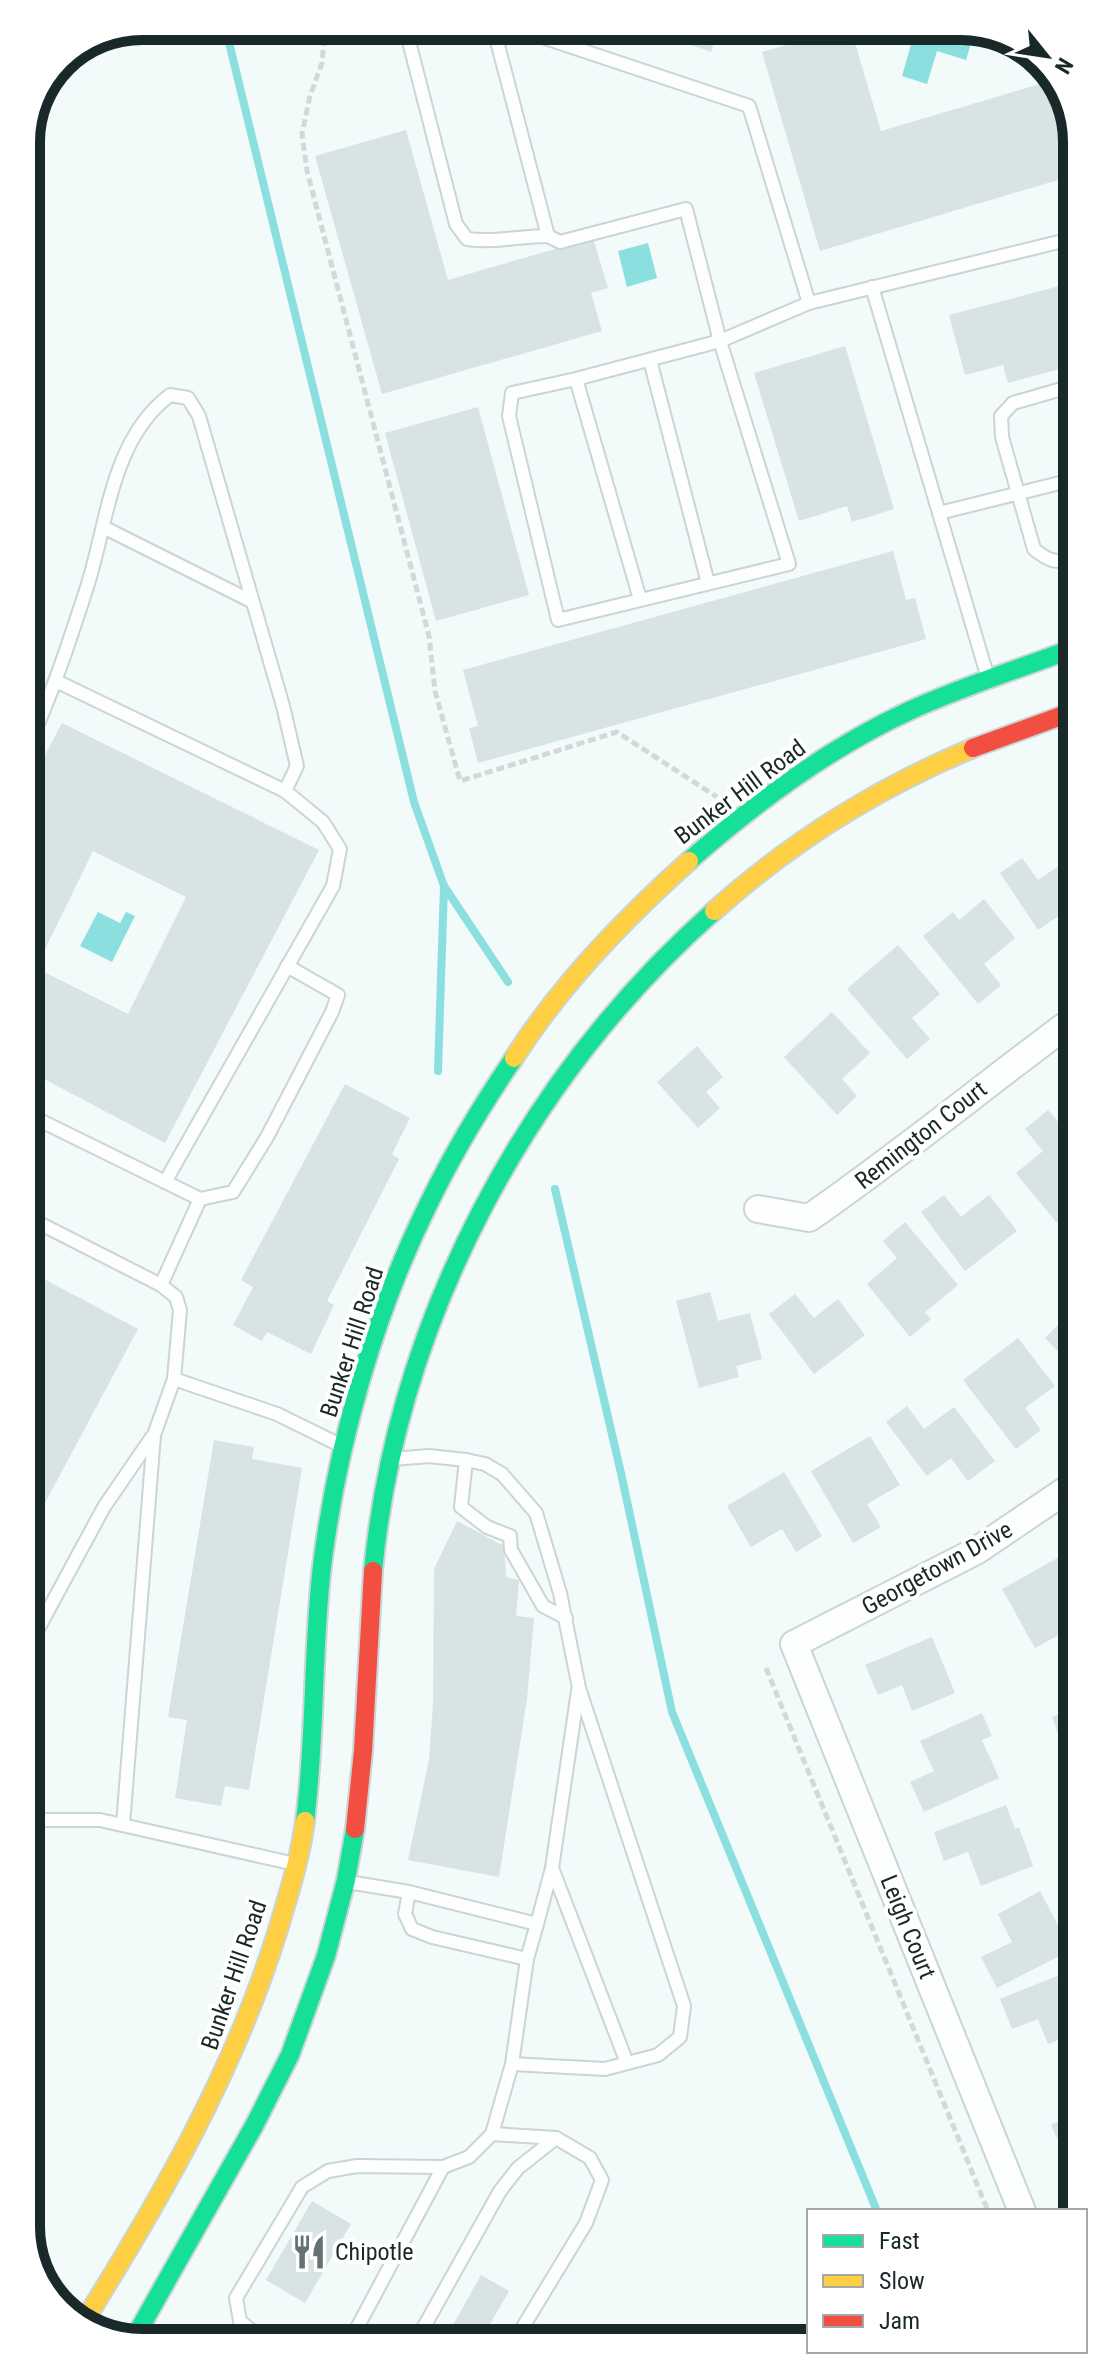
<svg xmlns="http://www.w3.org/2000/svg" width="1103" height="2369" viewBox="0 0 1103 2369" font-family="'Roboto Condensed',sans-serif">
<style>
.water{fill:#8bdfdf}
.lines{fill:none;stroke-linecap:round;stroke-linejoin:round}
.stream{stroke:#8bdfdf;stroke-width:8}
.building{fill:#d8e3e3;fill-rule:evenodd}
.lane-casing{stroke:#cad5d5;stroke-width:16}
.street-casing{stroke:#cad5d5;stroke-width:30}
.fast-casing{stroke:#cad5d5;stroke-width:22}
.slow-casing{stroke:#cad5d5;stroke-width:22}
.jam-casing{stroke:#cad5d5;stroke-width:22}
.path{stroke:#d5d8d8;stroke-width:5;stroke-dasharray:8 4;stroke-linecap:butt}
.lane{stroke:#fdfefe;stroke-width:12}
.street{stroke:#fdfefe;stroke-width:26}
.fast{stroke:#16e098;stroke-width:18}
.slow{stroke:#ffcf43;stroke-width:18}
.jam{stroke:#f24e42;stroke-width:18}
.labels{text-anchor:middle;dominant-baseline:central;stroke-width:8;stroke-linejoin:round;paint-order:stroke}
.street-label{font-size:24px;fill:#192828;stroke:#fff}
.poi-label{font-size:24px;fill:#192828;stroke:#fff;text-anchor:start}
.rim{fill:none;stroke:#192828;stroke-width:10}
</style>
<rect width="100%" height="100%" fill="#f2fafa"/>
<g class="water">
<path d="M887,26H929L972,40L966,60L937,51L927,84L902,76L912,41L885,32Z"/>
<path d="M648,243L657,278L627,287L618,251Z"/>
<path d="M98,912L120,923L126,912L135,916L112,962L80,946Z"/>
</g>
<g class="lines">
<g class="stream">
<path d="M225,26L414,802L444,886L508,982"/>
<path d="M438,1071L444,886"/>
<path d="M555,1189L621,1473L672,1712L877,2211"/>
</g>
</g>
<g class="building">
<path d="M637,26H719L711,52Z"/>
<path d="M850,26L881,131L1053,80L1071,104V176L820,251L762,52Z"/>
<path d="M406,130L448,280L593,238L608,288L591,293L602,331L382,394L315,156Z"/>
<path d="M1071,283V366L1008,383L1003,365L965,375L949,315Z"/>
<path d="M845,346L894,509L852,522L847,506L799,521L754,373Z"/>
<path d="M478,407L529,595L436,621L385,433Z"/>
<path d="M893,551L906,600L915,598L926,639L478,763L469,728L478,726L463,670Z"/>
<path d="M62,723L319,850L165,1143L29,1071L28,787ZM93,851L186,897L128,1014L36,968Z"/>
<path d="M1022,858L1038,880L1069,859L1073,864V921L1066,911L1038,930L1000,873Z"/>
<path d="M984,899L1015,938L984,964L1001,985L978,1004L923,936L953,912L959,920Z"/>
<path d="M898,945L940,994L912,1018L930,1039L907,1059L847,989Z"/>
<path d="M832,1012L870,1053L842,1079L857,1096L837,1115L784,1057Z"/>
<path d="M697,1046L723,1077L706,1092L720,1108L698,1128L657,1082Z"/>
<path d="M345,1084L410,1118L392,1154L399,1159L327,1301L334,1305L311,1354L267,1332L262,1341L233,1325L253,1287L241,1280Z"/>
<path d="M1048,1110L1074,1141V1208L1057,1223L1016,1173L1043,1151L1025,1129Z"/>
<path d="M944,1195L961,1217L989,1195L1017,1231L965,1271L921,1212Z"/>
<path d="M905,1222L958,1285L925,1312L931,1319L910,1337L867,1284L897,1258L883,1241Z"/>
<path d="M29,1271L138,1329L30,1531Z"/>
<path d="M710,1292L718,1321L750,1313L762,1359L736,1366L739,1377L699,1388L676,1301Z"/>
<path d="M795,1294L814,1318L838,1299L865,1335L814,1374L769,1314Z"/>
<path d="M1074,1309V1368L1045,1338Z"/>
<path d="M1018,1338L1055,1386L1025,1408L1041,1430L1016,1449L963,1380Z"/>
<path d="M907,1406L924,1429L954,1407L995,1461L968,1481L951,1458L927,1476L886,1422Z"/>
<path d="M870,1436L900,1485L867,1504L881,1527L853,1543L811,1471Z"/>
<path d="M214,1440L254,1447L252,1459L302,1468L249,1790L225,1786L221,1806L175,1798L187,1720L168,1717Z"/>
<path d="M784,1472L822,1536L796,1552L782,1529L751,1547L727,1506Z"/>
<path d="M457,1521L504,1546L506,1577L519,1580L516,1616L534,1618L527,1699L499,1877L408,1860L429,1760L433,1704L434,1569Z"/>
<path d="M1075,1548V1585L1073,1586L1075,1626L1035,1648L1002,1589Z"/>
<path d="M932,1637L955,1693L912,1711L902,1685L878,1695L865,1665Z"/>
<path d="M1075,1662V1703L1061,1667Z"/>
<path d="M1075,1708L1076,1734L1060,1740L1052,1717Z"/>
<path d="M982,1713L992,1736L982,1740L999,1778L924,1812L910,1782L934,1771L920,1741Z"/>
<path d="M1006,1805L1015,1829L1019,1827L1033,1866L981,1886L968,1852L944,1861L934,1832Z"/>
<path d="M1040,1891L1071,1950L997,1988L981,1957L1012,1942L998,1914Z"/>
<path d="M1069,1971L1076,1988V2033L1048,2044L1038,2019L1012,2029L1000,1999Z"/>
<path d="M1077,2075V2103L1066,2081Z"/>
<path d="M1077,2112V2149L1065,2155L1051,2125Z"/>
<path d="M312,2201L351,2224L305,2303L266,2280Z"/>
<path d="M481,2275L509,2291L481,2340L444,2341Z"/>
</g>
<g class="lines">
<g class="lane-casing">
<g id="lane">
<path d="M405,26L456,224L467,239C494,243 520,236 548,236"/>
<path d="M493,26L548,236L560,242L686,209L720,341L809,303L1071,239"/>
<path d="M509,26L749,106L809,303"/>
<path d="M872,287L988,678"/>
<path d="M650,360L708,583"/>
<path d="M576,379L512,393L509,416L558,620L789,564L720,341L576,379L640,599"/>
<path d="M1072,386L1013,403L1001,416L1002,437L1034,549C1047,560 1056,564 1072,559"/>
<path d="M939,513L1072,480"/>
<path d="M103,527L253,602"/>
<path d="M28,746C53,693 70,639 88,584C108,519 112,439 170,395L188,398L199,416L283,706L297,766L285,791L56,681"/>
<path d="M29,1115L200,1199L161,1285"/>
<path d="M165,1182L333,886L340,849L323,822L285,791"/>
<path d="M200,1199L233,1192L267,1137L332,1012L338,995L287,966"/>
<path d="M29,1218L161,1285L176,1297L180,1310L174,1379"/>
<path d="M392,1459L429,1456L466,1460L485,1464L502,1474L536,1513L560,1593L579,1688L684,2006L680,2037L658,2055L605,2069L512,2064"/>
<path d="M466,1460L461,1507L487,1527L510,1536L511,1550L543,1606L566,1618"/>
<path d="M31,1642L104,1507L152,1437"/>
<path d="M31,1820H100L295,1864"/>
<path d="M123,1825L154,1435L174,1379L277,1414L342,1446"/>
<path d="M552,1868L627,2063"/>
<path d="M409,1892L405,1914L412,1929L432,1937L527,1959"/>
<path d="M537,1924L552,1868L578,1691"/>
<path d="M492,2134L556,2138L590,2158L602,2180L586,2223L515,2340"/>
<path d="M350,2341L443,2167"/>
<path d="M416,2341L500,2191L518,2168L556,2138"/>
<path d="M265,2342L240,2321L236,2298L302,2187L328,2171L357,2166L443,2167L469,2157L492,2134L512,2064L527,1959L537,1924L409,1892L348,1882"/>
</g>
</g>
<g class="street-casing">
<g id="street">
<path d="M758,1209L809,1218C900,1155 985,1085 1073,1020"/>
<path d="M1022,2211L794,1644L976,1551L1075,1484"/>
</g>
</g>
<g class="fast-casing">
<g id="fast">
<path d="M689,861C756,802 830,747 911,710C963,686 1019,669 1072,649"/>
<path d="M373,1571C397,1320 526,1078 714,911"/>
<path d="M305,1821C316,1736 312,1651 322,1566C337,1445 374,1314 428,1205C453,1153 482,1105 514,1058"/>
<path d="M132,2342L254,2126L290,2055L326,1956L346,1880L355,1829"/>
</g>
</g>
<g class="slow-casing">
<g id="slow">
<path d="M714,911C791,842 877,788 973,748"/>
<path d="M514,1058C561,984 624,919 689,861"/>
<path d="M83,2323C161,2198 233,2074 277,1933C288,1896 300,1859 305,1821"/>
</g>
</g>
<g class="jam-casing">
<g id="jam">
<path d="M973,748L1072,712"/>
<path d="M355,1829L363,1751L373,1571"/>
</g>
</g>
<g class="path">
<path d="M325,26L322,63L310,96L302,134L307,171L429,636L435,691L460,781L617,732L717,797"/>
<path d="M766,1668L988,2211"/>
</g>
<use href="#lane" class="lane"/>
<use href="#street" class="street"/>
<use href="#fast" class="fast"/>
<use href="#slow" class="slow"/>
<use href="#jam" class="jam"/>
</g>
<defs>
<g id="restaurant-bare" transform="scale(2.76)"><path d="M-5-6h1v4h1v-4h1v4h1v-4h1v5L-1.5 .5V6h-2V.5L-5-1ZM5-6V6H3V1.5H1.5Q1.5-4 5-6Z" fill="#657272" stroke="#fff" stroke-width="2.5" paint-order="stroke"/></g>
</defs>
<g fill-rule="evenodd">
<use href="#restaurant-bare" x="309" y="2252"/>
</g>
<g class="labels">
<g class="street-label">
<text transform="translate(740 792) rotate(-37)">Bunker Hill Road</text>
<text transform="translate(921 1135) rotate(-38)">Remington Court</text>
<text transform="translate(352 1342) rotate(-72)">Bunker Hill Road</text>
<text transform="translate(937 1568) rotate(-29)">Georgetown Drive</text>
<text transform="translate(908 1927) rotate(68)">Leigh Court</text>
<text transform="translate(234 1975) rotate(-71)">Bunker Hill Road</text>
</g>
<g class="poi-label">
<text x="335" y="2252">Chipotle</text>
</g>
</g>
<path d="M0 0H1103V2369H0ZM142 40H961A102 102 0 0 1 1063 142V2227A102 102 0 0 1 961 2329H142A102 102 0 0 1 40 2227V142A102 102 0 0 1 142 40Z" fill="#fff" fill-rule="evenodd"/>
<path class="rim" d="M142 40H961A102 102 0 0 1 1063 142V2227A102 102 0 0 1 961 2329H142A102 102 0 0 1 40 2227V142A102 102 0 0 1 142 40Z"/>
<rect x="807" y="2209" width="280" height="144" fill="#ffffff" stroke="#a3a9a9" stroke-width="2"/>
<rect x="823" y="2235" width="40" height="12" fill="#16e098" stroke="#a3a9a9" stroke-width="2"/>
<text x="879" y="2249" font-size="24" fill="#192828">Fast</text>
<rect x="823" y="2275" width="40" height="12" fill="#ffcf43" stroke="#a3a9a9" stroke-width="2"/>
<text x="879" y="2289" font-size="24" fill="#192828">Slow</text>
<rect x="823" y="2315" width="40" height="12" fill="#f24e42" stroke="#a3a9a9" stroke-width="2"/>
<text x="879" y="2329" font-size="24" fill="#192828">Jam</text>
<g transform="translate(1047 56) rotate(120)" stroke="#ffffff" stroke-width="6" paint-order="stroke">
<path d="M0-6L14 30L0 20L-14 30Z" fill="#192828"/>
<text y="-12" font-size="22" font-weight="bold" text-anchor="middle" fill="#192828">N</text>
</g>
</svg>
